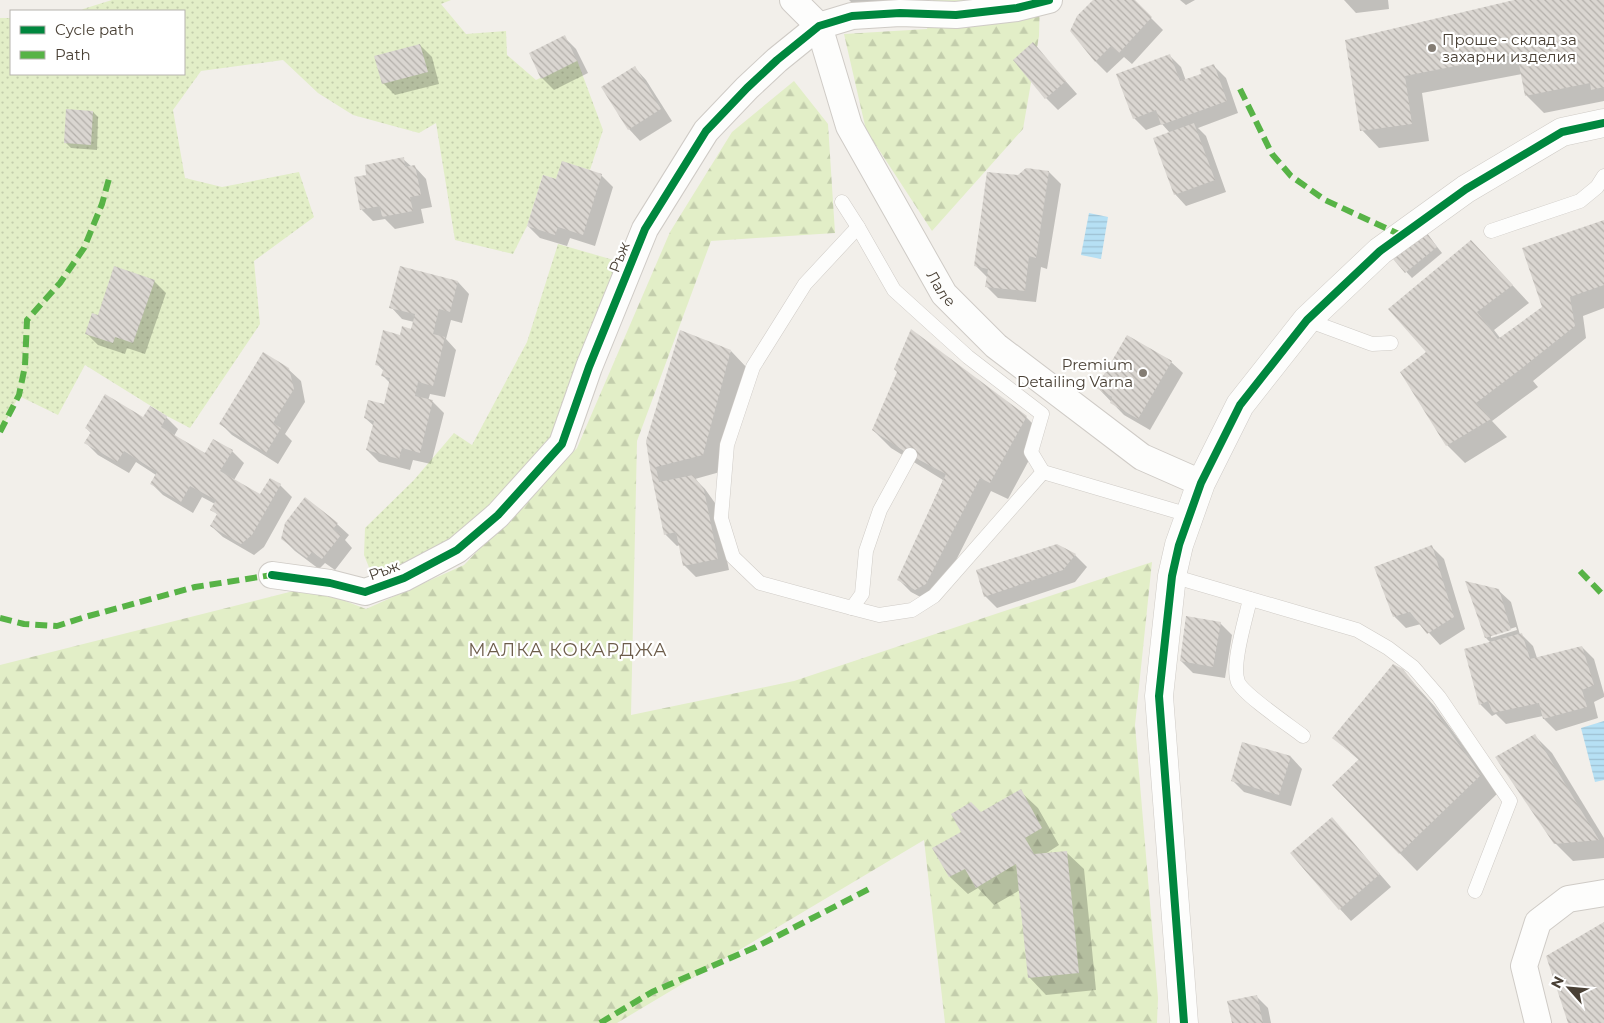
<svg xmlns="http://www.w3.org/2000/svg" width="1604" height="1023" viewBox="0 0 1604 1023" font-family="Montserrat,sans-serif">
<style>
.grass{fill:url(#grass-dots)}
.forest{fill:url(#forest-firs)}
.water{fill:url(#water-rules)}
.shadow{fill:#0003;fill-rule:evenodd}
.building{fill:url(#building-back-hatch)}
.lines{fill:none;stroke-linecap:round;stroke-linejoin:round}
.service-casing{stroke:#cfcbc6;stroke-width:15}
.minor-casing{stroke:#cfcbc6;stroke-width:28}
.tertiary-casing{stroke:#cfcbc6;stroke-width:29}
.service{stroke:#fdfdfc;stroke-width:14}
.minor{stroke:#fdfdfc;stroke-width:26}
.tertiary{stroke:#fdfdfc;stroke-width:28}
.quiet{stroke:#57b346;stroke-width:6;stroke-dasharray:12 6;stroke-linecap:butt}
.cycleway-casing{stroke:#fff;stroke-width:11}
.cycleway{stroke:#00873e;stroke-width:8}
.poi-dot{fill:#847d74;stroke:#fff;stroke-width:2}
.labels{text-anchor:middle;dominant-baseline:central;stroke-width:4.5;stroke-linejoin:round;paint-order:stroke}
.poi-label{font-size:15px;fill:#494035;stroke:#fff;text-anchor:start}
.street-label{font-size:15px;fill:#494035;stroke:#fff}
.quarter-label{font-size:18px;letter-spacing:1px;fill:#6d5d4b;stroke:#fff}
</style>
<defs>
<pattern id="grass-dots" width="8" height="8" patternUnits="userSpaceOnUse" patternTransform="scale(1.25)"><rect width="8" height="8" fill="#e2eec7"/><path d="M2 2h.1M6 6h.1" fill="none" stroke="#c3cdac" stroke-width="1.8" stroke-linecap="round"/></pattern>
<pattern id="forest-firs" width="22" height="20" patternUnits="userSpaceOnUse" patternTransform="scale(1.25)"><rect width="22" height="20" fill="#e2eec7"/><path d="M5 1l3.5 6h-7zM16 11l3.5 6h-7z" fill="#c3cdac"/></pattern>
<pattern id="water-rules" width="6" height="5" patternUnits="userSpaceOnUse" patternTransform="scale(1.25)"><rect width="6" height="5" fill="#b6e0f4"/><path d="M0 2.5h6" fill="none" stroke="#9ec1d2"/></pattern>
<pattern id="building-back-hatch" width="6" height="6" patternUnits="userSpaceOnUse" patternTransform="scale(1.25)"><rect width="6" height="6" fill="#dad6d1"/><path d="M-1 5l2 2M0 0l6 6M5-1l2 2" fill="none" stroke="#b3afaa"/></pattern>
</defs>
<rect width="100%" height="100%" fill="#f2efea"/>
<g class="grass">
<path d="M112,0H451L441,4L466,34L506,31L507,55L536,80L577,60L603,130L590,170L562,162L556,179L543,175L527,226L513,254L455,240L436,123L419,133L353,115L318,93L283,60L201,71L173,110L185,178L222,187L299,172L314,217L254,261L260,324L190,428L167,416L85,365L58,415L19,396L0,432V18H11V74H184V11H81L83,9Z"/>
<path d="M558,244L631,265L562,444L498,515L377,587L364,555L365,528L414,480L454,433L472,445L527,342Z"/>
</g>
<g class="forest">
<path d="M933,0H1040L1039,36L1023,129L932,231L866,130L844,34L927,29Z"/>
<path d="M794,81L828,124L835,233L711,241L637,441L631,715L794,681L1152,562L1135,725L1158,998L1157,1023H945L924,840L617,1023H0V665L309,587L366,609L464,565L577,448L670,232L732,132Z"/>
</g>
<g class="water">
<path d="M1089,213L1108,217L1101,259L1081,255Z"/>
<path d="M1604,721V780L1595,782L1581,728Z"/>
</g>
<g class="shadow">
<path d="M849,0H902L856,7Z"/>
<path d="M1095,0H1133L1163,30L1132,64L1124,57L1107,73L1095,61Z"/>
<path d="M1180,0H1195L1186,5Z"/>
<path d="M1344,0H1388L1389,9L1356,13Z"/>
<path d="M1520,0H1604V101L1544,113L1527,96L1522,74L1422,93L1429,141L1379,148L1362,130L1347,41Z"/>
<path d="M564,37L576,49L588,73L554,90L542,78Z"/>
<path d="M1033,44L1077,94L1058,110L1046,98L1015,60Z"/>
<path d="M420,45L432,57L439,84L395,95L383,83Z"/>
<path d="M1169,55L1181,67L1186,81L1203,75L1214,66L1226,78L1238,113L1198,128L1206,136L1226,192L1186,206L1175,194L1170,133L1162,124L1146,130L1134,118Z"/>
<path d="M635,68L646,80L672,121L640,141L629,129Z"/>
<path d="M93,112L98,117L97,150L71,148L66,143Z"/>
<path d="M403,159L412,167H415L426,179L432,207L421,209L424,223L395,229L385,219L373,221L361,209Z"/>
<path d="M1049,172L1061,184L1047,269L1041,267L1036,302L998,298L986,286L988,278L976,266L1018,176Z"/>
<path d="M601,175L613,187L595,246L570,238L567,246L540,238L528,226L557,181Z"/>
<path d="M1604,221V308L1583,316L1586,338L1533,381L1538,387L1492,421L1507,437L1465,463L1447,445L1428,352L1488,259L1529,303L1494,330L1501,339L1544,307Z"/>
<path d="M1427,234L1442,253L1412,278L1389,253Z"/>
<path d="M154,281L166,293L145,354L127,348L125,354L98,345L86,333L98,316Z"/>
<path d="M458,282L469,294L462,323L451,320L446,339L456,350L445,397L430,394L428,401L433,402L444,413L431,464L413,460L410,470L379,462L367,450L374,426L365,418L385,406L390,383L382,375L384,371L377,364L400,336L412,330L414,322L402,319L391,307Z"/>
<path d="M731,351L748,369L720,472L695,479L705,489L715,503L729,570L696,577L684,565L680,545L677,546L665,534L651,468Z"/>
<path d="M1171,362L1183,373L1150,430L1124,415L1098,388Z"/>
<path d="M288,369L301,381L305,402L285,434L292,441L278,464L232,435L220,423Z"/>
<path d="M151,408L166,417L178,429L174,436L205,455L232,451L244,463L234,480L261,496L270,479L280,485L292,497L264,547L254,555L223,537L211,526L218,515L212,509L215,504L202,497L193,513L163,495L151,483L156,475L136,462L129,473L98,455L86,443L92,434L86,428L144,419Z"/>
<path d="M1026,417L1043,434L1008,499L991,491L938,596L928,601L911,592L899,580L943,480L891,448L873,430Z"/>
<path d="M337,524L349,535L345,540L352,548L335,570L325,563L319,569L295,551L282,538Z"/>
<path d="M1432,547L1444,559L1465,629L1440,645L1421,624L1406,628L1394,616Z"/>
<path d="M1075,555L1087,567L1075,582L997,608L985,596Z"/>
<path d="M1498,590L1511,602L1520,635H1522L1533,646L1537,658L1582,647L1594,659L1604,694V697L1594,702L1598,718L1556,731L1544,719L1543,716L1506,724L1496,714L1492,716L1480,704L1491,643L1486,638ZM1516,627L1517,630L1491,638V635Z"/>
<path d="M1220,623L1232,635L1225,678L1193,673L1181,661Z"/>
<path d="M1402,670L1435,707L1498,793L1417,871L1333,785L1360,761L1334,738Z"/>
<path d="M1535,736L1552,753L1604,838V858L1573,861L1555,843Z"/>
<path d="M1291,757L1302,769L1291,806L1244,792L1232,780Z"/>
<path d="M1020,791L1038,808L1059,845L1045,854L1066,852L1084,869L1096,990L1046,995L1029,977L1020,890L994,905L978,888L968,894L950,877L934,849L963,832L981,813Z"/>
<path d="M1332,819L1391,887L1351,921L1340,909Z"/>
<path d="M1256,996L1268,1008L1271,1023H1233Z"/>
</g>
<g class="building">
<path d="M1093,0H1135L1152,17L1119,53L1111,46L1095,62L1070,31L1077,16Z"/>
<path d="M1514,0H1604V87L1591,90L1590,83L1525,96L1517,54L1405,76L1412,124L1360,131L1345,40Z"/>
<path d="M565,35L577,61L541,79L529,53Z"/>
<path d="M1033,42L1066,81L1045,99L1013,60Z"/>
<path d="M420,44L428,72L382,84L374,56Z"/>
<path d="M1170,54L1180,81L1201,74L1200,69L1214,64L1227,101L1161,125L1156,110L1133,119L1116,74Z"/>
<path d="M635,66L661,109L628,130L601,87Z"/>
<path d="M66,109L93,111L91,145L64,143Z"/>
<path d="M1194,123L1215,180L1174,195L1153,138Z"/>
<path d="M404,157L405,167L415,165L421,195L410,197L413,211L382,217L380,206L360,210L354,177L366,175L365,165Z"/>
<path d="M562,161L602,174L583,235L558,227L555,235L527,226L543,175L556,179Z"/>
<path d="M1026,168L1049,171L1036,258L1029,256L1025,291L985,287L988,269L974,266L987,172L1018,175Z"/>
<path d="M1604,220V285L1570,297L1575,326L1521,369L1476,403L1491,419L1446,446L1400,372L1426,352L1388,309L1471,240L1513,285L1477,312L1498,339L1542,307L1522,248Z"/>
<path d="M1422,226L1437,247L1405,273L1388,253Z"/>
<path d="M114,266L155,280L133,343L115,337L113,343L85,334L92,313L98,315Z"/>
<path d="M400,266L458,281L450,312L439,309L433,334L445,337L433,386L418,382L415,396L433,400L420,453L402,448L399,459L366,450L374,421L364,418L368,400L384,404L390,378L381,376L384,367L375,365L383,330L400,335L402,326L411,329L415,314L389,308Z"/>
<path d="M911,329L1027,416L990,483L980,478L926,584L915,590L897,580L946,474L910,455L872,430L897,372L894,369Z"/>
<path d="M680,330L731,350L703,455L656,467L659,482L693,475L704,490L718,559L683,566L676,532L664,535L650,468L646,441Z"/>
<path d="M1127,335L1172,361L1138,419L1110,403L1112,397L1096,388Z"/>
<path d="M263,352L289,368L294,389L273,423L281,428L266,453L219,424Z"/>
<path d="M105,394L143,417L150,406L167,416L161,427L205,453L213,439L233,450L220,471L260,494L270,478L281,484L252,535L241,544L210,526L217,514L210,510L216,500L190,486L181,502L150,484L157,472L124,451L117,462L84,443L91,432L85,428Z"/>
<path d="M305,497L338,523L333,529L341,535L322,559L312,552L307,558L281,539L285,523Z"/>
<path d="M1057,544L1076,554L1063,570L984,597L976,570Z"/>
<path d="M1432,545L1454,617L1427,634L1410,612L1393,617L1374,567Z"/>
<path d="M1465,581L1499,589L1511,630L1485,638Z"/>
<path d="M1186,616L1221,622L1213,667L1180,661Z"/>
<path d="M1522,633L1530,659L1582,646L1594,685L1582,690L1587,707L1543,719L1539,703L1493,713L1488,701L1479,705L1464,649Z"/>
<path d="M1393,664L1403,669L1418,688L1481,775L1399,854L1332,785L1359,759L1332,738Z"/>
<path d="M1535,734L1599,840L1554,844L1495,757Z"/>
<path d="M1242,742L1291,756L1279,795L1231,781Z"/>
<path d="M1021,789L1042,828L1025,838L1034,854L1067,851L1079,973L1028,978L1016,864L976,888L965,869L949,877L932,848L961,832L951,814L971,802L981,812Z"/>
<path d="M1332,817L1380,874L1339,910L1290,853Z"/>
<path d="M1604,922V1023H1568L1546,956Z"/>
<path d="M1257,995L1263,1023H1232L1227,1001Z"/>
</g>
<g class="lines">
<g class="service-casing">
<g id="service">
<path d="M842,202L858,227L894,290L968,357L1042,414L1031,452L1043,472L1189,515"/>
<path d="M858,227L805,284L753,367L727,445L721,518L733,557L760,583L852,608L862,594L866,551L880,510L910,455"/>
<path d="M1491,231L1580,201L1597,187L1604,176"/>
<path d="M1307,320L1372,344L1391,343"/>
<path d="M1172,576L1357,630L1388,648L1413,667L1439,697L1510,801L1475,891"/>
<path d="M1250,599C1246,618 1231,665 1238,682C1243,694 1290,726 1303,736"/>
<path d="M852,608L879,615L912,610L934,596L1043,472"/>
</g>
</g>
<g class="minor-casing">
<g id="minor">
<path id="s1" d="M793,0L819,26L849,126L944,294L996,346L1142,457L1201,483"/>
<path d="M272,575L330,583L365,592L404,578L457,550L498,515L562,444L589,367L645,229L706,131L747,88L777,60L819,26L852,16L900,13L956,15L1017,8L1049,0"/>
<path d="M1538,1023L1524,966L1538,922L1568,899L1604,893"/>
</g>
</g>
<g class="tertiary-casing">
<path id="tertiary" d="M1184,1023L1159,696L1172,576L1179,545L1201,483L1240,405L1307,320L1380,251L1466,189L1562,132L1604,123"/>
</g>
<use href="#service" class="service"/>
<use href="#minor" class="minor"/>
<use href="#tertiary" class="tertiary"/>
<g class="quiet">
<path d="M1240,89L1272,154L1291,176L1325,200L1401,235"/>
<path d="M0,432L19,395L25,366L27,320L60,283L84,248L102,204L110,175"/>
<path d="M1580,571L1604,596"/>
<path d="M0,618L24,624L57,626L85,617L195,587L272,575"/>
<path d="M600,1023L652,992L756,947L869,889"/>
</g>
<g class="cycleway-casing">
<g id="cycleway">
<path d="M272,575L330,583L365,592L404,578L457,550L498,515L562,444L589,367L645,229L706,131L747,88L777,60L819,26L852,16L900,13L956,15L1017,8L1049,0"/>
<path d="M1184,1023L1159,696L1172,576L1179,545L1201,483L1240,405L1307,320L1380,251L1466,189L1562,132L1604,123"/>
</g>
</g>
<use href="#cycleway" class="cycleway"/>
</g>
<g class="poi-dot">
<circle cx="1432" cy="48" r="5"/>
<circle cx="1143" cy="373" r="5"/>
</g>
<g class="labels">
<g class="poi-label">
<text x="1442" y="39">Проше - склад за<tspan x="1442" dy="17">захарни изделия</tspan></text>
<text x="1133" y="364" text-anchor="end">Premium<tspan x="1133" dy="17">Detailing Varna</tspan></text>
</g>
<g class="street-label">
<text transform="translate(619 257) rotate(-68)">Ръж</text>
<text stroke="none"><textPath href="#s1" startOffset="328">Лале</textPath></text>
<text transform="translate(384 570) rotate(-20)">Ръж</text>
</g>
<g class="quarter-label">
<text x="568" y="650">МАЛКА КОКАРДЖА</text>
</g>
</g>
<rect x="10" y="10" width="175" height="65" fill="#ffffff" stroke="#b6b3ae"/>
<rect x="20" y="26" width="25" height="8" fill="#00873e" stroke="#b6b3ae"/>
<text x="55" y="35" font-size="15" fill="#494035">Cycle path</text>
<rect x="20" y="51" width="25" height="8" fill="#57b346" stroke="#b6b3ae"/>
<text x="55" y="60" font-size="15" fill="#494035">Path</text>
<g transform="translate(1569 988) rotate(297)" stroke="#ffffff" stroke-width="4" paint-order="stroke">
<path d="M0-4L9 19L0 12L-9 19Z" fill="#494035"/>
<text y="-8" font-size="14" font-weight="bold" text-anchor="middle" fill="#494035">N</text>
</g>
</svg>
